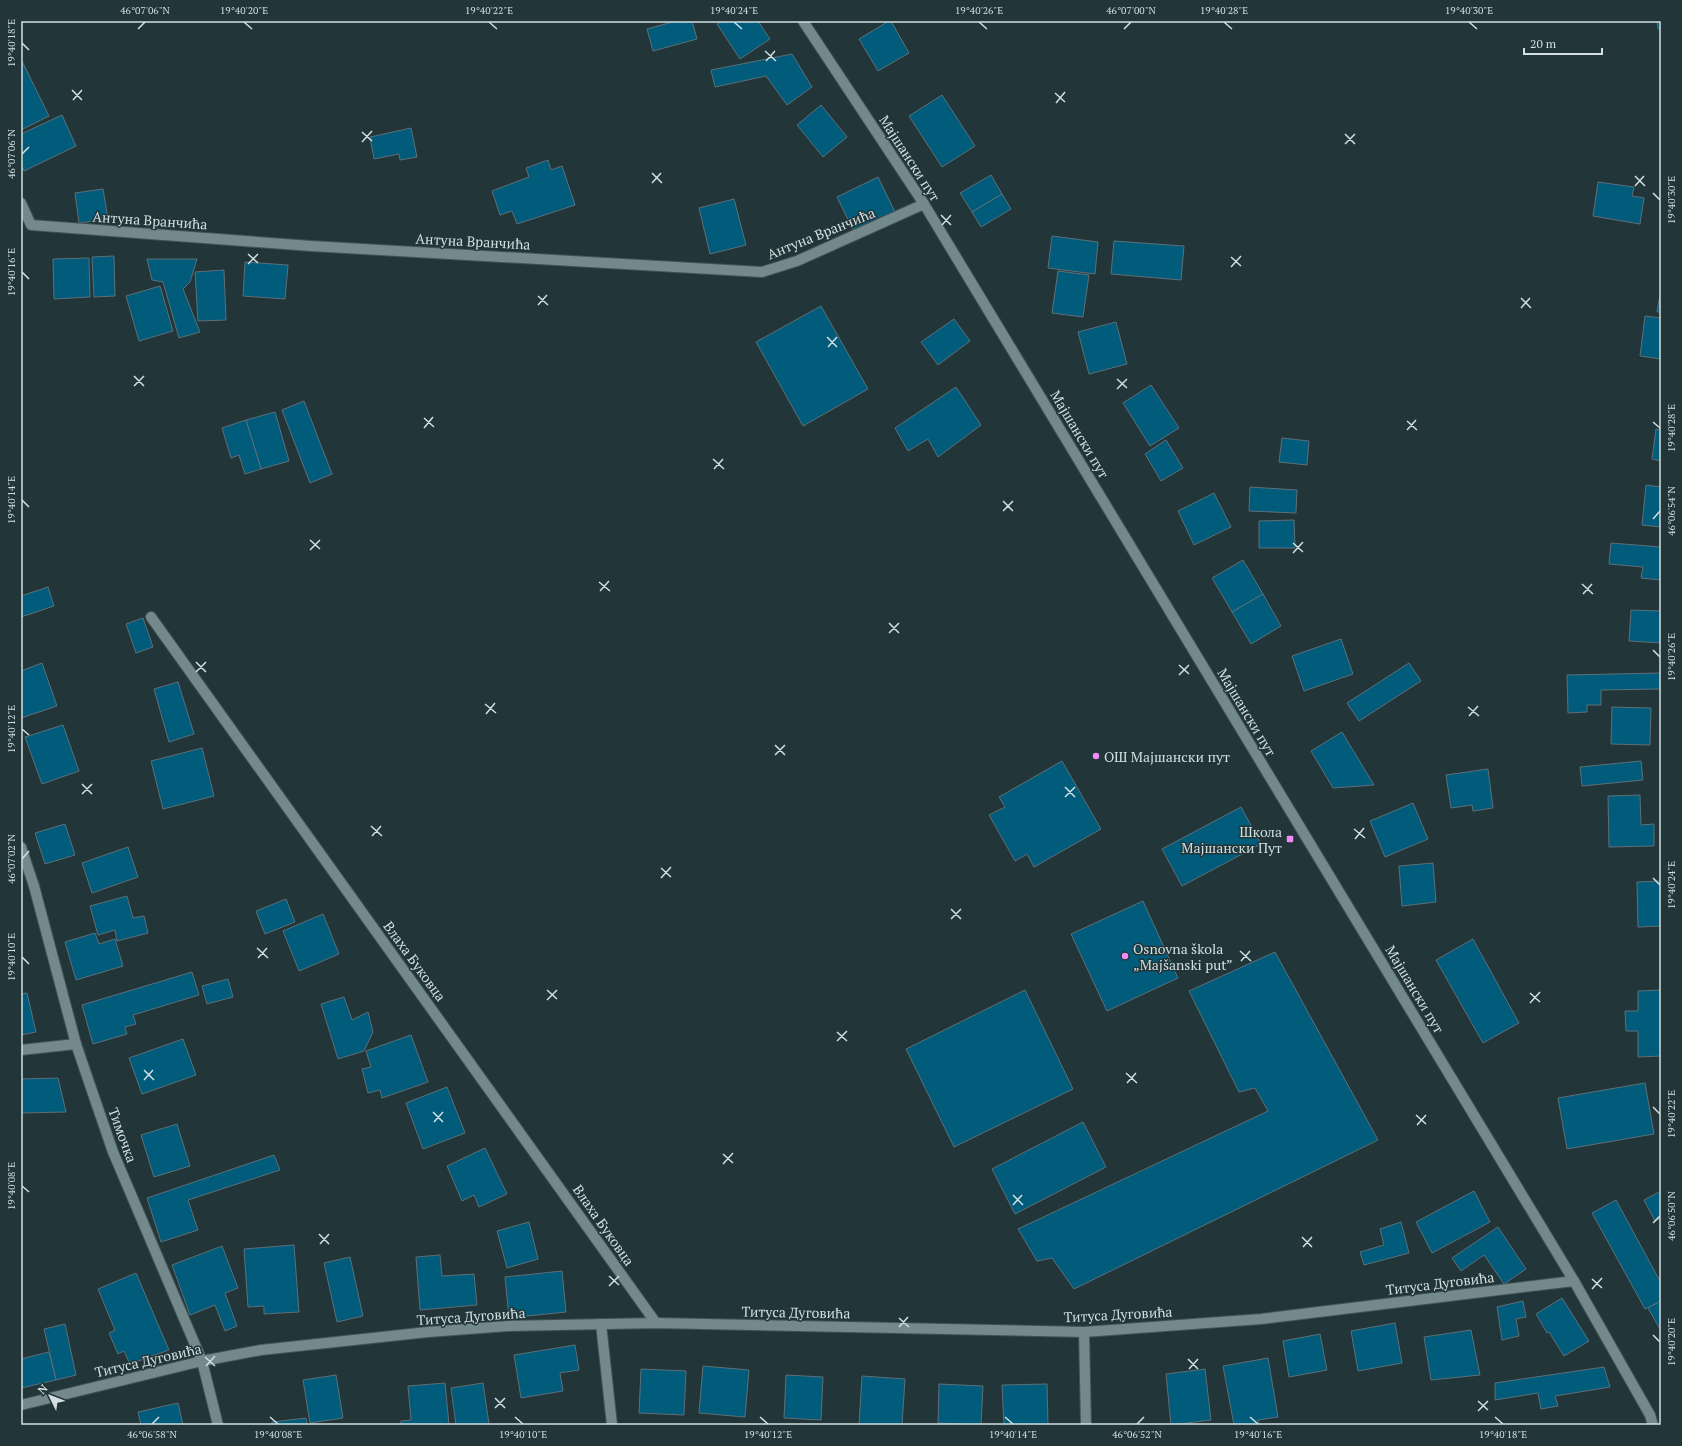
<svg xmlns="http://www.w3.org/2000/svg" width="1682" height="1446" viewBox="0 0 1682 1446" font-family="'PT Serif',serif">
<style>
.building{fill:#015c7c;stroke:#5d6f78}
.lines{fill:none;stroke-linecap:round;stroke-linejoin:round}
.street-casing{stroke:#425356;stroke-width:12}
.secondary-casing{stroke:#425356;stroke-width:12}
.street{stroke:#73898c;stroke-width:10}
.secondary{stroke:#73898c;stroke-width:10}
.ticks{fill:none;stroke:#d3dfe1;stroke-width:1.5}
.poi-dot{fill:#f18af4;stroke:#223639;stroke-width:1.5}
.labels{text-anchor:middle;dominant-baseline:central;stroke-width:3;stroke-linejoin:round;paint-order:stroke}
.street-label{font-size:14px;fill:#d3dfe1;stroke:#223639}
.poi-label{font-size:14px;fill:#d3dfe1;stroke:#223639;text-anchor:start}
.neatline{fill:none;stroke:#d3dfe1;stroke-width:1.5}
.ticks-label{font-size:10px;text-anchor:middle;fill:#d3dfe1}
</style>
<rect width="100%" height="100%" fill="#223639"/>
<g class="building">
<path d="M676,21H692L697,39L653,51L647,29Z"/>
<path d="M722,21H758L770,39L740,59L717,24Z"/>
<path d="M889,21H891L909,53L878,71L859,39Z"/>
<path d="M1657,21H1661V28L1658,29Z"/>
<path d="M792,54L812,87L787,105L766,76L715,87L711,70Z"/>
<path d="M21,59L49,116L21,130Z"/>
<path d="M942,95L975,146L942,167L909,116Z"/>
<path d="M821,105L847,137L823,157L797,125Z"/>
<path d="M62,115L76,146L24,171L21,164V134Z"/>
<path d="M411,128L417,157L400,160L399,154L374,159L370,137Z"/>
<path d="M548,160L551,170L562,166L575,205L517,224L512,211L500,215L492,191L529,177L526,168Z"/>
<path d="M991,175L1002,194L972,212L960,193Z"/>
<path d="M878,177L895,212L854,232L837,197Z"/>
<path d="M1598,182L1634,187L1632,196L1644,198L1640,224L1593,216Z"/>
<path d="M103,189L108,219L79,223L75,193Z"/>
<path d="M1002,194L1011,209L981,227L972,212Z"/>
<path d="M734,199L746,245L710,254L699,208Z"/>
<path d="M1052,236L1098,242L1095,274L1048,268Z"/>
<path d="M1114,241L1184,246L1181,280L1111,274Z"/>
<path d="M114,256L115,296L94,297L92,257Z"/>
<path d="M89,258L90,297L54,299L53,259Z"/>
<path d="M147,259H197L190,282L183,289L200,332L179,338L163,282L152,280Z"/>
<path d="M245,262L288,265L285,299L243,296Z"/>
<path d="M224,270L226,320L198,321L195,272Z"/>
<path d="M1058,271L1089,275L1083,317L1052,313Z"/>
<path d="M160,286L173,331L139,341L126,296Z"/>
<path d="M1661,289V312H1657Z"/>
<path d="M821,306L868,389L803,426L756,342Z"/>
<path d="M1645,316L1661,318V359L1640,356Z"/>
<path d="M954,319L970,341L938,365L921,342Z"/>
<path d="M1116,322L1127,364L1089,374L1078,332Z"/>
<path d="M1151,385L1179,428L1150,446L1123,403Z"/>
<path d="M956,387L981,425L938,457L928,439L908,451L895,428Z"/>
<path d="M304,401L332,474L310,483L282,410Z"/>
<path d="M275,412L289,461L261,469L246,420Z"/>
<path d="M246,420L261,469L245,474L239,455L231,458L222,428Z"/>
<path d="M1656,429L1661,430V461L1652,459Z"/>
<path d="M1282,438L1309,441L1307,465L1279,462Z"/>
<path d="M1166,440L1183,468L1161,481L1145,454Z"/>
<path d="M1646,485L1661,487V527L1642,525Z"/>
<path d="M1250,487L1297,490L1296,513L1249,511Z"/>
<path d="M1214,493L1231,527L1194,545L1178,511Z"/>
<path d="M1294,520L1295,548H1259V521Z"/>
<path d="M1611,543L1661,547V580L1641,578L1643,567L1609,564Z"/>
<path d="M1243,560L1263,594L1232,612L1212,578Z"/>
<path d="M48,587L54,606L21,617V596Z"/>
<path d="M1263,594L1281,626L1251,644L1232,612Z"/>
<path d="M1631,610L1661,611V643L1629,641Z"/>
<path d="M143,618L153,647L136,653L126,624Z"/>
<path d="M1341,639L1353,674L1304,691L1292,656Z"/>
<path d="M42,663L57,706L21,718V671Z"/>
<path d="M1409,663L1421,681L1359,721L1347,703Z"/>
<path d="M1661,673V689L1601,690V705H1587V712L1568,713L1567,675Z"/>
<path d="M178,682L194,734L169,742L154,689Z"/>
<path d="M1612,707L1651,708L1650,745L1611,744Z"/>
<path d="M63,725L79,771L42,784L25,737Z"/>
<path d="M1342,732L1374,785L1333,788L1311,751Z"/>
<path d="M202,748L214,796L163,809L151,761Z"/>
<path d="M1062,761L1101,829L1034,867L1027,854L1015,861L989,815L1005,807L999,797Z"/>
<path d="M1641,761L1643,780L1582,786L1580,767Z"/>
<path d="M1488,769L1493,808L1473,811L1472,805L1451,808L1446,775Z"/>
<path d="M1640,795L1641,825L1654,824V846L1609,847L1608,796Z"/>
<path d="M1413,803L1428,839L1385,857L1370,821Z"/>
<path d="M1241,807L1261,844L1182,886L1162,849Z"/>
<path d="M65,824L75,855L45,864L35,833Z"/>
<path d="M128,847L138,877L92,893L82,863Z"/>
<path d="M1433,863L1436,902L1402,906L1399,866Z"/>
<path d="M1661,881V926L1638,927L1637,882Z"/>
<path d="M127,896L133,918L144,916L148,933L117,941L115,930L98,935L90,906Z"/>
<path d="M286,899L295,922L265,934L256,911Z"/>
<path d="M1143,901L1178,978L1107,1011L1071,934Z"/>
<path d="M323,914L339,954L299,971L283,931Z"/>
<path d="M95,933L99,944L115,939L123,966L76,980L65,942Z"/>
<path d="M1473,939L1519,1023L1483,1043L1436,960Z"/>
<path d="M1275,952L1378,1140L1074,1289L1052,1258L1037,1261L1018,1229L1268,1111L1255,1088L1239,1092L1189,991Z"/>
<path d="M192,972L199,995L133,1015L136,1024L125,1027L127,1034L93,1044L82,1005Z"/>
<path d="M228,979L233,997L207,1004L202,986Z"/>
<path d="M1025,990L1073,1089L954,1147L906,1049Z"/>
<path d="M1661,990V1056L1638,1057V1031H1626L1625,1011H1638V991Z"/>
<path d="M27,993L36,1032L21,1035V994Z"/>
<path d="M344,997L352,1020L368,1012L373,1032L364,1051L338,1059L321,1004Z"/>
<path d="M411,1035L428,1082L382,1098L380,1090L368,1093L362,1069L371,1067L366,1051Z"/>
<path d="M183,1039L196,1075L142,1094L129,1058Z"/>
<path d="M58,1078L66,1112L21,1113V1079Z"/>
<path d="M1645,1083L1654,1134L1567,1149L1558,1098Z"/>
<path d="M447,1087L465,1133L423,1149L406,1103Z"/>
<path d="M1083,1122L1106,1167L1015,1214L992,1169Z"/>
<path d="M177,1124L190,1166L154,1177L141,1135Z"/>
<path d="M485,1148L507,1194L479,1207L474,1195L462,1201L447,1166Z"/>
<path d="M274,1155L280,1170L188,1200L198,1230L161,1242L147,1198Z"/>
<path d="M1474,1191L1490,1222L1432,1253L1416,1222Z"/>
<path d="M1661,1191V1218L1655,1221L1644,1200Z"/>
<path d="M1616,1200L1661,1283V1301L1645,1309L1592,1213Z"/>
<path d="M529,1222L538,1259L507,1268L497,1231Z"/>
<path d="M1401,1222L1409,1253L1364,1265L1360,1252L1384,1245L1380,1229Z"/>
<path d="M1498,1227L1526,1269L1504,1284L1484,1255L1461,1271L1452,1258Z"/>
<path d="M294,1245L299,1312L264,1314V1306L248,1307L244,1249Z"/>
<path d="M222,1246L238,1288L225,1293L237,1326L225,1331L215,1305L190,1315L172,1265Z"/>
<path d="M440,1255L442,1276L474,1274L477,1305L420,1310L416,1257Z"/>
<path d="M350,1257L363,1316L337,1322L324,1263Z"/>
<path d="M562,1271L566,1312L509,1318L505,1277Z"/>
<path d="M136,1273L169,1350L130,1364L124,1351L118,1354L109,1333L115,1330L98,1289Z"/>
<path d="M1562,1298L1589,1341L1564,1356L1549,1332L1547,1333L1536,1314Z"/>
<path d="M1523,1301L1526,1317L1516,1319L1519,1336L1502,1340L1497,1307Z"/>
<path d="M1661,1301V1331L1648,1308Z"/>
<path d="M1395,1323L1402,1363L1358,1371L1351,1331Z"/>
<path d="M65,1324L76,1375L56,1380L44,1329Z"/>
<path d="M1471,1330L1480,1375L1431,1380L1424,1337Z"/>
<path d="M1320,1334L1327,1370L1289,1377L1283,1341Z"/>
<path d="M575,1345L579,1370L560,1373L563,1391L521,1398L514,1355Z"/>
<path d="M49,1352L56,1380L21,1388V1359Z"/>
<path d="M1268,1358L1278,1417L1258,1420L1259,1425H1234L1223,1366Z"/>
<path d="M703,1366L749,1370L745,1417L699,1413Z"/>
<path d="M1604,1367L1610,1387L1555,1396L1558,1406L1541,1409L1538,1393L1495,1400V1383Z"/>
<path d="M641,1369L686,1371L684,1415L639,1413Z"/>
<path d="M1205,1369L1211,1420L1171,1425L1166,1374Z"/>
<path d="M336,1375L343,1418L310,1423L303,1380Z"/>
<path d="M786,1375L823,1377L821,1420L784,1418Z"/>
<path d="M862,1376L905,1379L902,1425H859Z"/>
<path d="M445,1383L449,1425H401V1421L411,1420L408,1386Z"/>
<path d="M483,1383L489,1424L456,1425L451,1388Z"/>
<path d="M939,1384L983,1386L981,1425L938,1423Z"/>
<path d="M1047,1384L1048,1425H1004L1002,1385Z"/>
<path d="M178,1403L183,1425H141L138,1412Z"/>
<path d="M306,1418L307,1425H272V1422Z"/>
</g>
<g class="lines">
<g class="street-casing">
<g id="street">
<path d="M21,203L31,225L311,246L762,272L797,261L924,204"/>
<path d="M151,617L656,1323"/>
<path d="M21,847L34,886L76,1044L91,1088L113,1152L202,1361L218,1425"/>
<path d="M21,1050L76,1044"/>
<path d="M601,1324L612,1425"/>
<path d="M1084,1332L1086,1425"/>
<path d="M21,1405L202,1361L261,1350L428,1332L508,1326L656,1323L1084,1332L1261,1319L1574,1281"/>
</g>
</g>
<g class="secondary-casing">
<path id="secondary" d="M803,21L924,204L1574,1281L1650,1415L1653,1425"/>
</g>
<use href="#street" class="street"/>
<use href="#secondary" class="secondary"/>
</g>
<path class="ticks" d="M244,22L252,29M489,22L497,29M734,22L742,29M979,22L987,29M1224,22L1232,29M1469,22L1477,29M138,29L145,22M1124,29L1131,22M22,43L29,50M765,51L776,61M766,61L775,51M72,90L82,100M1055,93L1065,102M73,100L82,90M1056,103L1065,92M362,132L372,141M1345,134L1355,144M362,142L372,131M1345,144L1355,134M22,154L29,147M652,173L662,183M1635,176L1645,186M652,183L661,173M1635,186L1644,176M1653,193L1660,200M941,215L951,225M942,225L951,215M248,254L258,263M1231,257L1241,266M248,264L258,254M1231,267L1241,256M22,272L29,279M538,296L548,305M1521,298L1531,308M538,305L547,295M1521,308L1530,298M827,337L837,347M828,347L837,337M134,376L144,386M1117,379L1127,388M134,386L144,376M1117,389L1127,379M424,418L434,427M1407,421L1417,430M1653,422L1660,428M424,428L433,417M1407,430L1416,420M713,459L724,469M714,469L723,459M22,500L29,507M1003,501L1013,511M1003,511L1013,501M1653,519L1660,511M310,540L320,549M1293,543L1303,552M310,550L320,540M1293,553L1303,542M599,582L610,591M1582,584L1593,594M600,591L609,581M1583,594L1592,584M889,623L899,633M889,633L899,623M1653,650L1660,657M196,662L206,672M1179,665L1189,674M196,672L206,662M1179,675L1189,665M485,704L496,713M1468,707L1479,716M486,714L495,703M1469,716L1478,706M22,729L29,735M775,745L785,755M775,755L785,745M82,784L92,794M1065,787L1075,797M82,794L92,784M1065,797L1075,787M371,826L382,836M1354,829L1365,838M372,836L381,826M1355,839L1364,828M22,859L29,851M661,868L671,877M661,878L671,867M1653,878L1660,885M951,909L961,919M951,919L961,909M257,948L268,958M1240,951L1251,961M22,957L29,964M258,958L267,948M1241,961L1250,951M547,990L557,999M1530,993L1540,1002M547,1000L557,990M1530,1003L1540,992M837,1032L847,1041M837,1041L847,1031M144,1070L154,1080M1126,1073L1137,1083M144,1080L153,1070M1127,1083L1136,1073M1653,1107L1660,1114M433,1112L443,1122M1416,1115L1426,1124M434,1122L443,1112M1417,1125L1426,1115M723,1154L733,1163M723,1164L733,1153M22,1186L29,1192M1013,1195L1023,1205M1013,1205L1022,1195M1653,1223L1660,1216M319,1234L329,1244M1302,1237L1312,1247M320,1244L329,1234M1303,1247L1312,1237M609,1276L619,1285M1592,1279L1602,1288M609,1286L619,1276M1592,1289L1602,1278M899,1318L909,1327M899,1327L908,1317M1653,1335L1660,1342M205,1357L215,1366M1188,1359L1198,1369M206,1366L215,1356M1189,1369L1198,1359M495,1398L505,1408M1478,1401L1488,1410M495,1408L505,1398M1478,1411L1488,1401M270,1417L278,1424M515,1417L523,1424M760,1417L768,1424M1005,1417L1013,1424M1250,1417L1258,1424M1495,1417L1503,1424M152,1424L159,1417M1137,1424L1144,1417"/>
<g class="poi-dot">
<circle cx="1096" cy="756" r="4"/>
<rect x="1286" y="835" width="8" height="8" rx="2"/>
<circle cx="1125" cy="956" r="4"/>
</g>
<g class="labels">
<g class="street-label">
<text transform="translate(910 158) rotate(57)">Мајшански пут</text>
<text transform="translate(150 220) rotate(4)">Антуна Вранчића</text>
<text transform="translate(821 233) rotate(-22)">Антуна Вранчића</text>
<text transform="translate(473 241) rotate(3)">Антуна Вранчића</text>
<text transform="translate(1080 434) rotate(59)">Мајшански пут</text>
<text transform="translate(1247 712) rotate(59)">Мајшански пут</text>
<text transform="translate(415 961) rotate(54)">Влаха Буковца</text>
<text transform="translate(1415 989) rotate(59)">Мајшански пут</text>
<text transform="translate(123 1135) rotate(70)">Тимочка</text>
<text transform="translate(604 1225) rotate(55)">Влаха Буковца</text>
<text transform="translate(1440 1283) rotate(-7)">Титуса Дуговића</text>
<text transform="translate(796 1312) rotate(1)">Титуса Дуговића</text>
<text transform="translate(1118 1314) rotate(-3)">Титуса Дуговића</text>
<text transform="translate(471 1316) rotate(-4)">Титуса Дуговића</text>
<text transform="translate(148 1360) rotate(-13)">Титуса Дуговића</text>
</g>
<g class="poi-label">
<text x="1104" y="756">ОШ Мајшански пут</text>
<text x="1282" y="831" text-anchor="end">Школа<tspan x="1282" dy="16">Мајшански Пут</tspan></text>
<text x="1133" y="948">Osnovna škola<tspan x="1133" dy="16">„Majšanski put”</tspan></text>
</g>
</g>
<rect width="1682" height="1446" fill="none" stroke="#223639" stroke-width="44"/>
<g transform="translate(50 1396) rotate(313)" stroke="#223639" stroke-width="3" paint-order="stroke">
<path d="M0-3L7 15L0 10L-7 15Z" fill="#d3dfe1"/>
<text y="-6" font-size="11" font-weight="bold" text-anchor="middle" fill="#d3dfe1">N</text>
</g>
<path d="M1524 48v6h78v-6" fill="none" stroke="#d3dfe1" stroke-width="2"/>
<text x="1530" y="48" font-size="12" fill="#d3dfe1" stroke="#223639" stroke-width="3" paint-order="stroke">20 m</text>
<rect x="22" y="22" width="1638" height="1402" class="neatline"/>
<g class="ticks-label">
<text x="145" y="14">46°07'06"N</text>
<text x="244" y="14">19°40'20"E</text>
<text x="489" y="14">19°40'22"E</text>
<text x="734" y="14">19°40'24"E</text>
<text x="979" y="14">19°40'26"E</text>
<text x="1131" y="14">46°07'00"N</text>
<text x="1224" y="14">19°40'28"E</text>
<text x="1469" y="14">19°40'30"E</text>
<text transform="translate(11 43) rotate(-90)" y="4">19°40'18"E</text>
<text transform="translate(11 154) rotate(-90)" y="4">46°07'06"N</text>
<text transform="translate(1671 200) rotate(-90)" y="4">19°40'30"E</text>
<text transform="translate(11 272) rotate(-90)" y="4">19°40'16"E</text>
<text transform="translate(1671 428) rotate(-90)" y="4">19°40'28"E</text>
<text transform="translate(11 500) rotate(-90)" y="4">19°40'14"E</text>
<text transform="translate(1671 511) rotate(-90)" y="4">46°06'54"N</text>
<text transform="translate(1671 657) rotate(-90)" y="4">19°40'26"E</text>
<text transform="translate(11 729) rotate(-90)" y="4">19°40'12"E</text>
<text transform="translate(11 859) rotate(-90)" y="4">46°07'02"N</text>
<text transform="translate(1671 885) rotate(-90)" y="4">19°40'24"E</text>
<text transform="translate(11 957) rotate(-90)" y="4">19°40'10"E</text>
<text transform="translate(1671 1114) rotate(-90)" y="4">19°40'22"E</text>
<text transform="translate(11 1186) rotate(-90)" y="4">19°40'08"E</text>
<text transform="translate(1671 1216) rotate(-90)" y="4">46°06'50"N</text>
<text transform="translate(1671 1342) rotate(-90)" y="4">19°40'20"E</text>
<text x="152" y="1438">46°06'58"N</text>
<text x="278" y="1438">19°40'08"E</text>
<text x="523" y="1438">19°40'10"E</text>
<text x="768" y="1438">19°40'12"E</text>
<text x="1013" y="1438">19°40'14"E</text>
<text x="1137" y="1438">46°06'52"N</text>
<text x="1258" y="1438">19°40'16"E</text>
<text x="1503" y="1438">19°40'18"E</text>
</g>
</svg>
